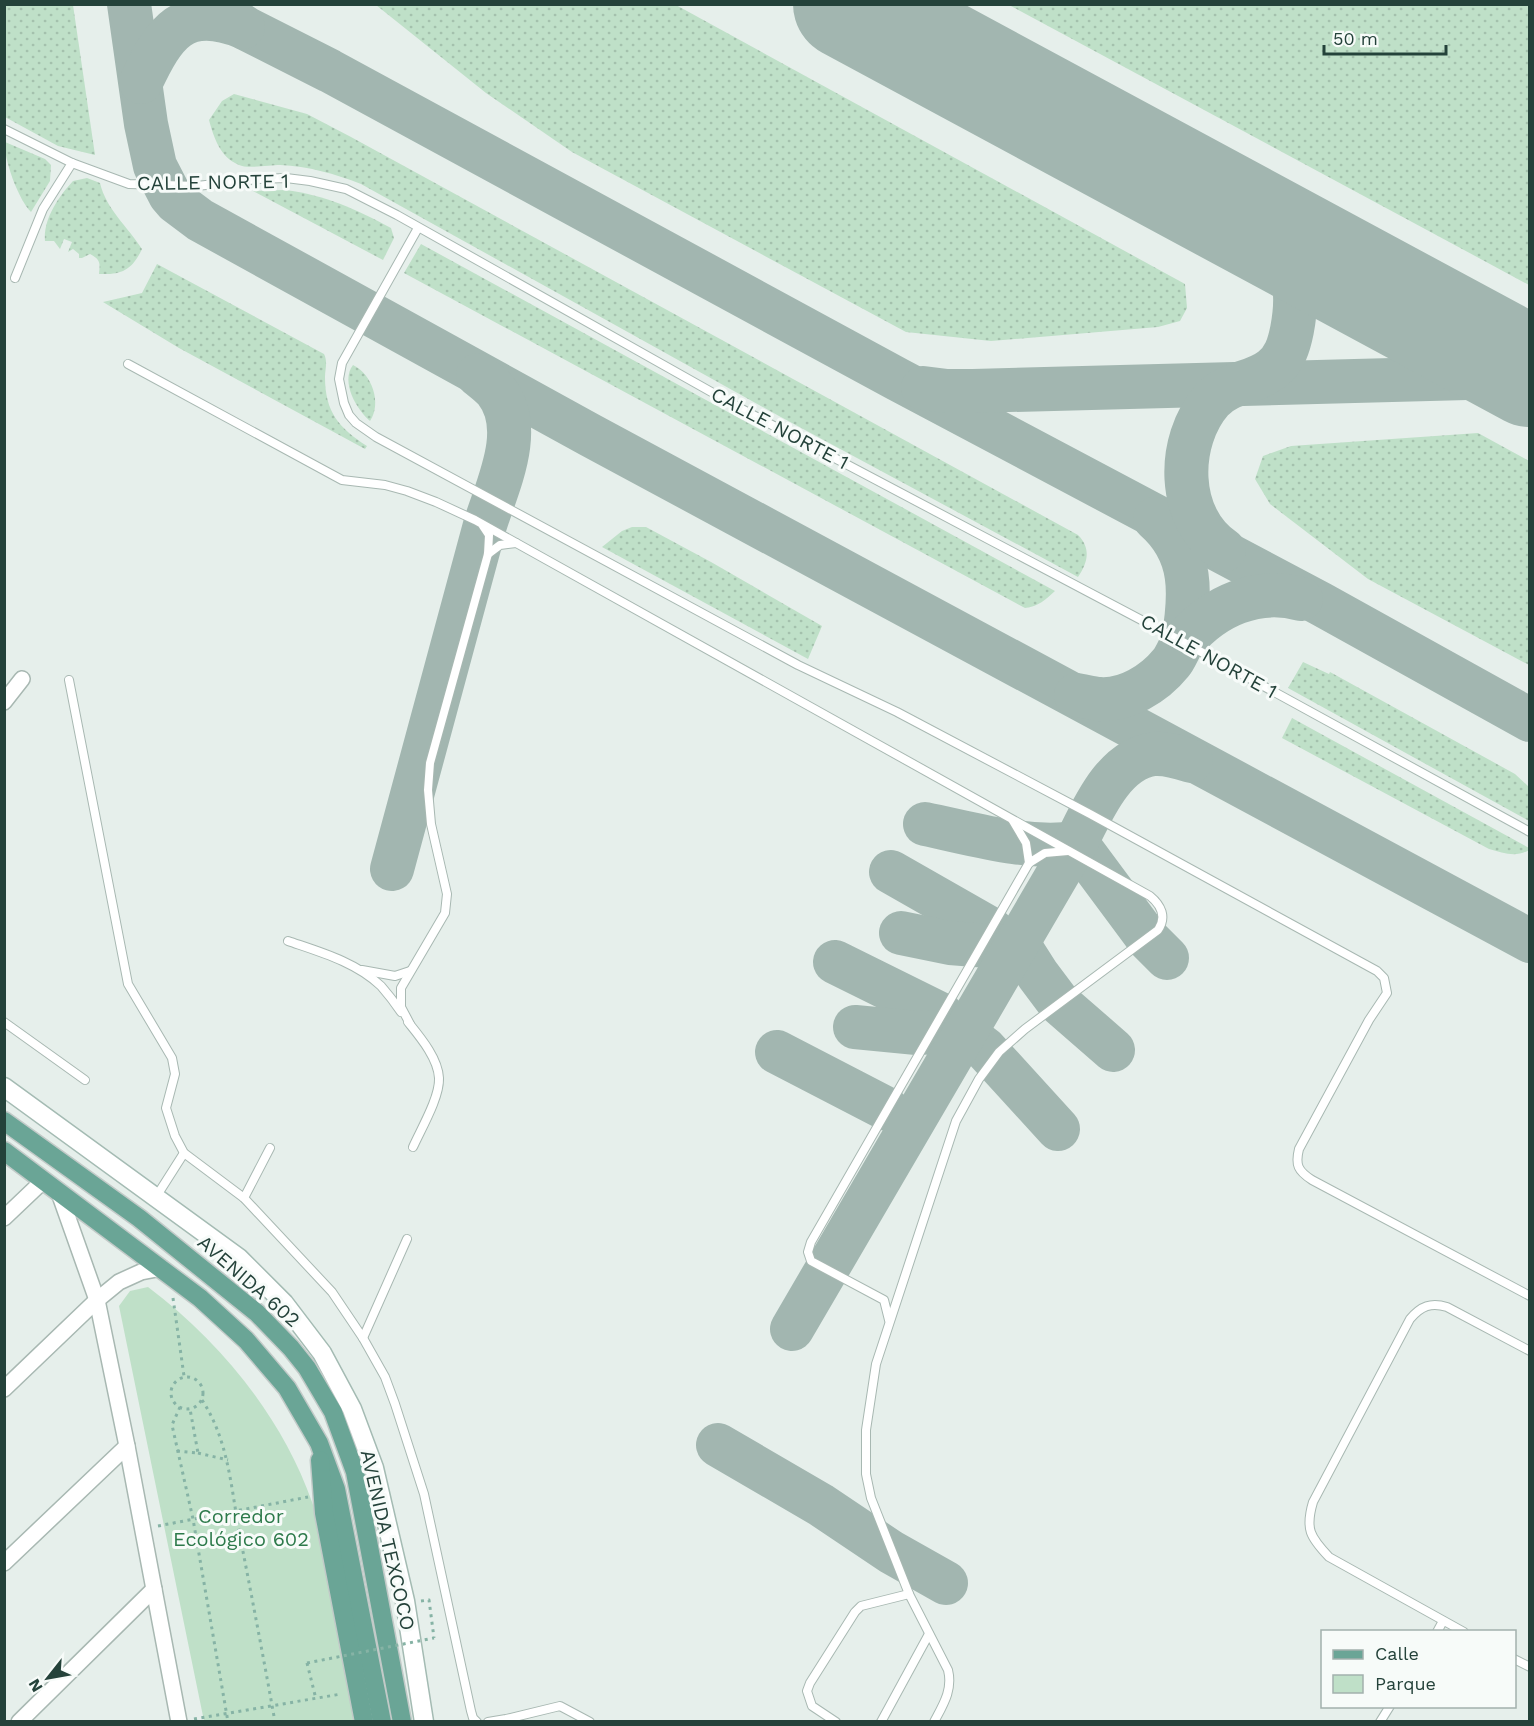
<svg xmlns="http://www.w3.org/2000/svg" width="1534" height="1726" viewBox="0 0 1534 1726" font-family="'Work Sans',sans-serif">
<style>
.grass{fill:url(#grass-dots)}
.park{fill:#bfe0c8}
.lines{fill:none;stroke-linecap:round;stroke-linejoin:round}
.taxiway{stroke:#a2b6b0;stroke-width:44}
.runway{stroke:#a2b6b0;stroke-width:110}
.lane-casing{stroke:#a8b8b2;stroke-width:10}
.street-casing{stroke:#a8b8b2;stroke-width:18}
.secondary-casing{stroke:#a4bbb3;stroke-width:21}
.primary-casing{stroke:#c2cac8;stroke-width:21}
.path{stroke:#86b3a5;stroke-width:3;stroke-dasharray:3 4.5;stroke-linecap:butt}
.lane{stroke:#fff;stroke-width:8}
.street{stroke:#fff;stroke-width:15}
.secondary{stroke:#fff;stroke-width:18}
.primary{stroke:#6aa596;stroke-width:18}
.path-bridge{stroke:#86b3a5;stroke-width:3;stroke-dasharray:3 4.5;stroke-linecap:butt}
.labels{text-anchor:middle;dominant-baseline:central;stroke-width:6;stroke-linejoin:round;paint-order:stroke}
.street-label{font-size:20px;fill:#24423a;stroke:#f7fbf9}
.park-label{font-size:20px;fill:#2d7a4b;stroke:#f7fbf9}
</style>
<defs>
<pattern id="grass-dots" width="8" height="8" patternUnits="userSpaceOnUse" patternTransform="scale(1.5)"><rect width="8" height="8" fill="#bfe0c8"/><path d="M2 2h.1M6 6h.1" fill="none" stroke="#a4c1ad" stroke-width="1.8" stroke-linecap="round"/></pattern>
</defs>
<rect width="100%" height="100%" fill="#e6efeb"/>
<g class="grass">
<path d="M4,5H73L95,155L58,146L5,117Z"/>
<path d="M376,5H676L1185,284L1187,308L1180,321L1158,327L991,341L906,332L572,152L486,93Z"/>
<path d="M1009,5H1529V285Z"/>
<path d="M234,94L307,114L351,137L1078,535C1092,549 1087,564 1078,577L779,416L361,184C335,174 308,166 280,165C270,165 247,169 239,165C220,157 214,138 209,120L222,101Z"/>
<path d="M5,142L45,159L51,165L50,181L31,212C19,201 3,158 5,142Z"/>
<path d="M87,178L100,183C106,209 128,227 142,249C132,270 122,275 99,274C100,263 101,260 90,254L82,258H79V254L73,249L68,252L72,242L64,239L60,249L54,241H45C43,220 58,197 73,181Z"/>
<path d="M285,190C326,195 355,209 391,228L394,238L383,260L253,191Z"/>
<path d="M421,244L1055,591C1046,599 1038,607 1025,608L404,273Z"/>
<path d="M157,264L324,354C328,362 325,369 325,377C325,412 339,428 367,446L365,449L179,348L103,302L142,293Z"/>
<path d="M353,365C372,374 382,403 370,421C357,410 340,382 353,365Z"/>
<path d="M1478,433L1529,461V665L1368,579L1270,504L1255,479L1263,456L1291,446Z"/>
<path d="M632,527H646L711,562L822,626L808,659L602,547L622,531Z"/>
<path d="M1303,662L1329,674L1330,672L1515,774L1529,787V821L1288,688Z"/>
<path d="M1292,718L1529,848V850C1516,858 1503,853 1489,849L1282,738Z"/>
</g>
<path class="park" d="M148,1287C220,1341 282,1417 312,1502C320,1524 322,1550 326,1574C336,1623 345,1672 354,1721H204L119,1306L130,1291Z"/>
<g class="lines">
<g class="taxiway">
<path d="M129,4L146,124L155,166L170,195L176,202L200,220L590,435L1530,941"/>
<path d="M209,4L247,29L330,71L897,379L1321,604L1530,720"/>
<path d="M141,82C164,33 183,3 243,27"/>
<path d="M923,388L947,391H973L1505,377L1530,381"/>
<path d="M1155,519C1194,553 1191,595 1183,642"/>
<path d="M1224,550C1176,518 1176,441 1212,400C1230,381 1253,384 1272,369C1285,359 1289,345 1292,330C1301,283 1292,250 1252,223"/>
<path d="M1076,695C1083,696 1091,698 1099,699C1126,701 1154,684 1171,663C1177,656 1179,646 1185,640C1214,606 1257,587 1301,599"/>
<path d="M925,824C974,834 1026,850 1076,843"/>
<path d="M1076,842L1148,939L1167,958"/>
<path d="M392,869L485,525C497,486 526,429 496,391C491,385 484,380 478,375"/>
<path d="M891,872L991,929"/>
<path d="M901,933L950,943L1014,948"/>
<path d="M1017,942L1038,975L1059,1003L1113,1050"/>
<path d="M835,962L942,1015"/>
<path d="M855,1027L917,1033L965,1031"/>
<path d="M964,1033L985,1049L1058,1129"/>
<path d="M777,1052L887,1109"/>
<path d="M792,1329L1076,843C1092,811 1113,759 1154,754C1167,753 1179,757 1191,761"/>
<path d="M718,1445L821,1505L891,1552L946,1583"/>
</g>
<path class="runway" d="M848,4L1530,372"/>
<g class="lane-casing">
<g id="lane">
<path d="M4,129L72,163L129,184L197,186L258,179L286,178L310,181L346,189L397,215L738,407L1183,642L1530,832"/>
<path d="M418,228L342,363L339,379L344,403L349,415L356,423L376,437L798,665L897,712L1090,814L1377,971L1384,978L1387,993L1369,1020L1299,1149C1295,1165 1298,1171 1312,1180L1530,1296"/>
<path d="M15,278L43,209L72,163"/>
<path d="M128,364L342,480L385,485L407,491L436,502L475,520L1150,896C1161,905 1167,917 1158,930L1025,1029L999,1052L979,1079L956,1121L876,1364L866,1430V1474L871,1498L909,1594L948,1670C953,1690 943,1705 934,1722"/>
<path d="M488,554L500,545L516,543"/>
<path d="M69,680L128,984L172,1058L175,1074L166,1108L175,1136L184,1153L244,1198L332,1292L363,1338L385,1377L395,1404L424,1494L471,1711L473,1718L477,1722"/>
<path d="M1013,821L1026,843L1029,863"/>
<path d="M288,941C320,952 356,962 381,986C388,994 395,1003 401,1012"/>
<path d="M362,970L395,976L410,971"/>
<path d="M4,1022L85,1080"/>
<path d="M408,1022C420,1037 438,1058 439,1078C440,1097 421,1129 413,1147"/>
<path d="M410,1024L401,1007V988L445,913L447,894L431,824L428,790L430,763L488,554L489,535L483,526"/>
<path d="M156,1197L184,1153"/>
<path d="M244,1198L270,1148"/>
<path d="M889,1320L884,1300L811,1261L808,1252L811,1242L1029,863L1045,853L1068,851"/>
<path d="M363,1338L407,1239"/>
<path d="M1437,1632L1443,1621"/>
<path d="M1464,1632L1329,1557C1310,1537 1305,1529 1313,1502L1410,1319C1421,1306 1431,1302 1447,1307L1530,1351"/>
<path d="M1514,1659L1530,1667"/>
<path d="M488,1722L506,1719L560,1706L590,1722"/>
<path d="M836,1722L812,1706L807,1691L810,1683L855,1612L861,1606L909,1594"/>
<path d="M881,1722L929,1634"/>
<path d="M1380,1722L1390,1706"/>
</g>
</g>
<g class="street-casing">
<g id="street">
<path d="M4,702L22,679"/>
<path d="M58,1190L97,1300L127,1446L179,1722"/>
<path d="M4,1218L44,1180"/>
<path d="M4,1389L97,1300L119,1282L141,1272L162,1268"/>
<path d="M4,1563L127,1446"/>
<path d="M19,1722L154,1589"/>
</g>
</g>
<g class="secondary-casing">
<path id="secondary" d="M4,1087L239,1258L284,1303L322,1353L352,1409L374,1468L405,1601L424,1722"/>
</g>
<g class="primary-casing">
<g id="primary">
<path d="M4,1121L139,1218L257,1313L291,1348L307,1368L333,1412L355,1472L402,1722"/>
<path d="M4,1151L200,1298L246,1340L287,1388L319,1443L336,1489L382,1722"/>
<path d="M320,1460L324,1513L364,1722"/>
</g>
</g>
<g class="path">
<path d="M173,1298L184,1376"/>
<circle cx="187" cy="1393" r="16"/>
<path d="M202,1400C229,1441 231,1489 240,1536C252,1598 264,1660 275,1722"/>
<path d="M180,1407L172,1425L193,1519L228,1722"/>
<path d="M177,1451L198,1453L190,1409"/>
<path d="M198,1453L228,1460"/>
<path d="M158,1526L308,1497"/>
<path d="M421,1601L429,1600L434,1638"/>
<path d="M307,1663L316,1699"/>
<path d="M194,1719L341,1694"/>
</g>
<use href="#lane" class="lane"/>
<use href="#street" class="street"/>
<use href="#secondary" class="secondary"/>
<use href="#primary" class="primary"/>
<path class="path-bridge" d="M307,1663L434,1638"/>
</g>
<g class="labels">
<g class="street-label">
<text transform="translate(213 182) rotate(-1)">CALLE NORTE 1</text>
<text transform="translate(780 428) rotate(28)">CALLE NORTE 1</text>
<text transform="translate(1209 656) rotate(29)">CALLE NORTE 1</text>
<text transform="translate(249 1281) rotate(41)">AVENIDA 602</text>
<text transform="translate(388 1540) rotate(77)">AVENIDA TEXCOCO</text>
</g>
<g class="park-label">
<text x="241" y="1516">Corredor<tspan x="241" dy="23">Ecológico 602</tspan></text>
</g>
</g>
<rect width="1534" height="1726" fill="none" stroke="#24423a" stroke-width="12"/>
<rect x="1321" y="1630" width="195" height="78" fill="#f7fbf9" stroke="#a3b1ad" stroke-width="1.5"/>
<rect x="1333" y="1650" width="30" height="9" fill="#6aa596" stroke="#a3b1ad" stroke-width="1.5"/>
<text x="1375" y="1660" font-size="18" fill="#24423a">Calle</text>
<rect x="1333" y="1675" width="30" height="18" fill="#bfe0c8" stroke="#a3b1ad" stroke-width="1.5"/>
<text x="1375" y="1690" font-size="18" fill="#24423a">Parque</text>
<g transform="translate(48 1678) rotate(239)" stroke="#f7fbf9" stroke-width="4.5" paint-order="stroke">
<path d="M0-4.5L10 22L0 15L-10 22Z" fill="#24423a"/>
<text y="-9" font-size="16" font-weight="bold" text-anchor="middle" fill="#24423a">N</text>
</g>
<path d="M1324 45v9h122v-9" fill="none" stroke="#24423a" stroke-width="3"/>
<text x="1333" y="45" font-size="18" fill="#24423a" stroke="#f7fbf9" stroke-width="4.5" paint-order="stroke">50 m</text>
</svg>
